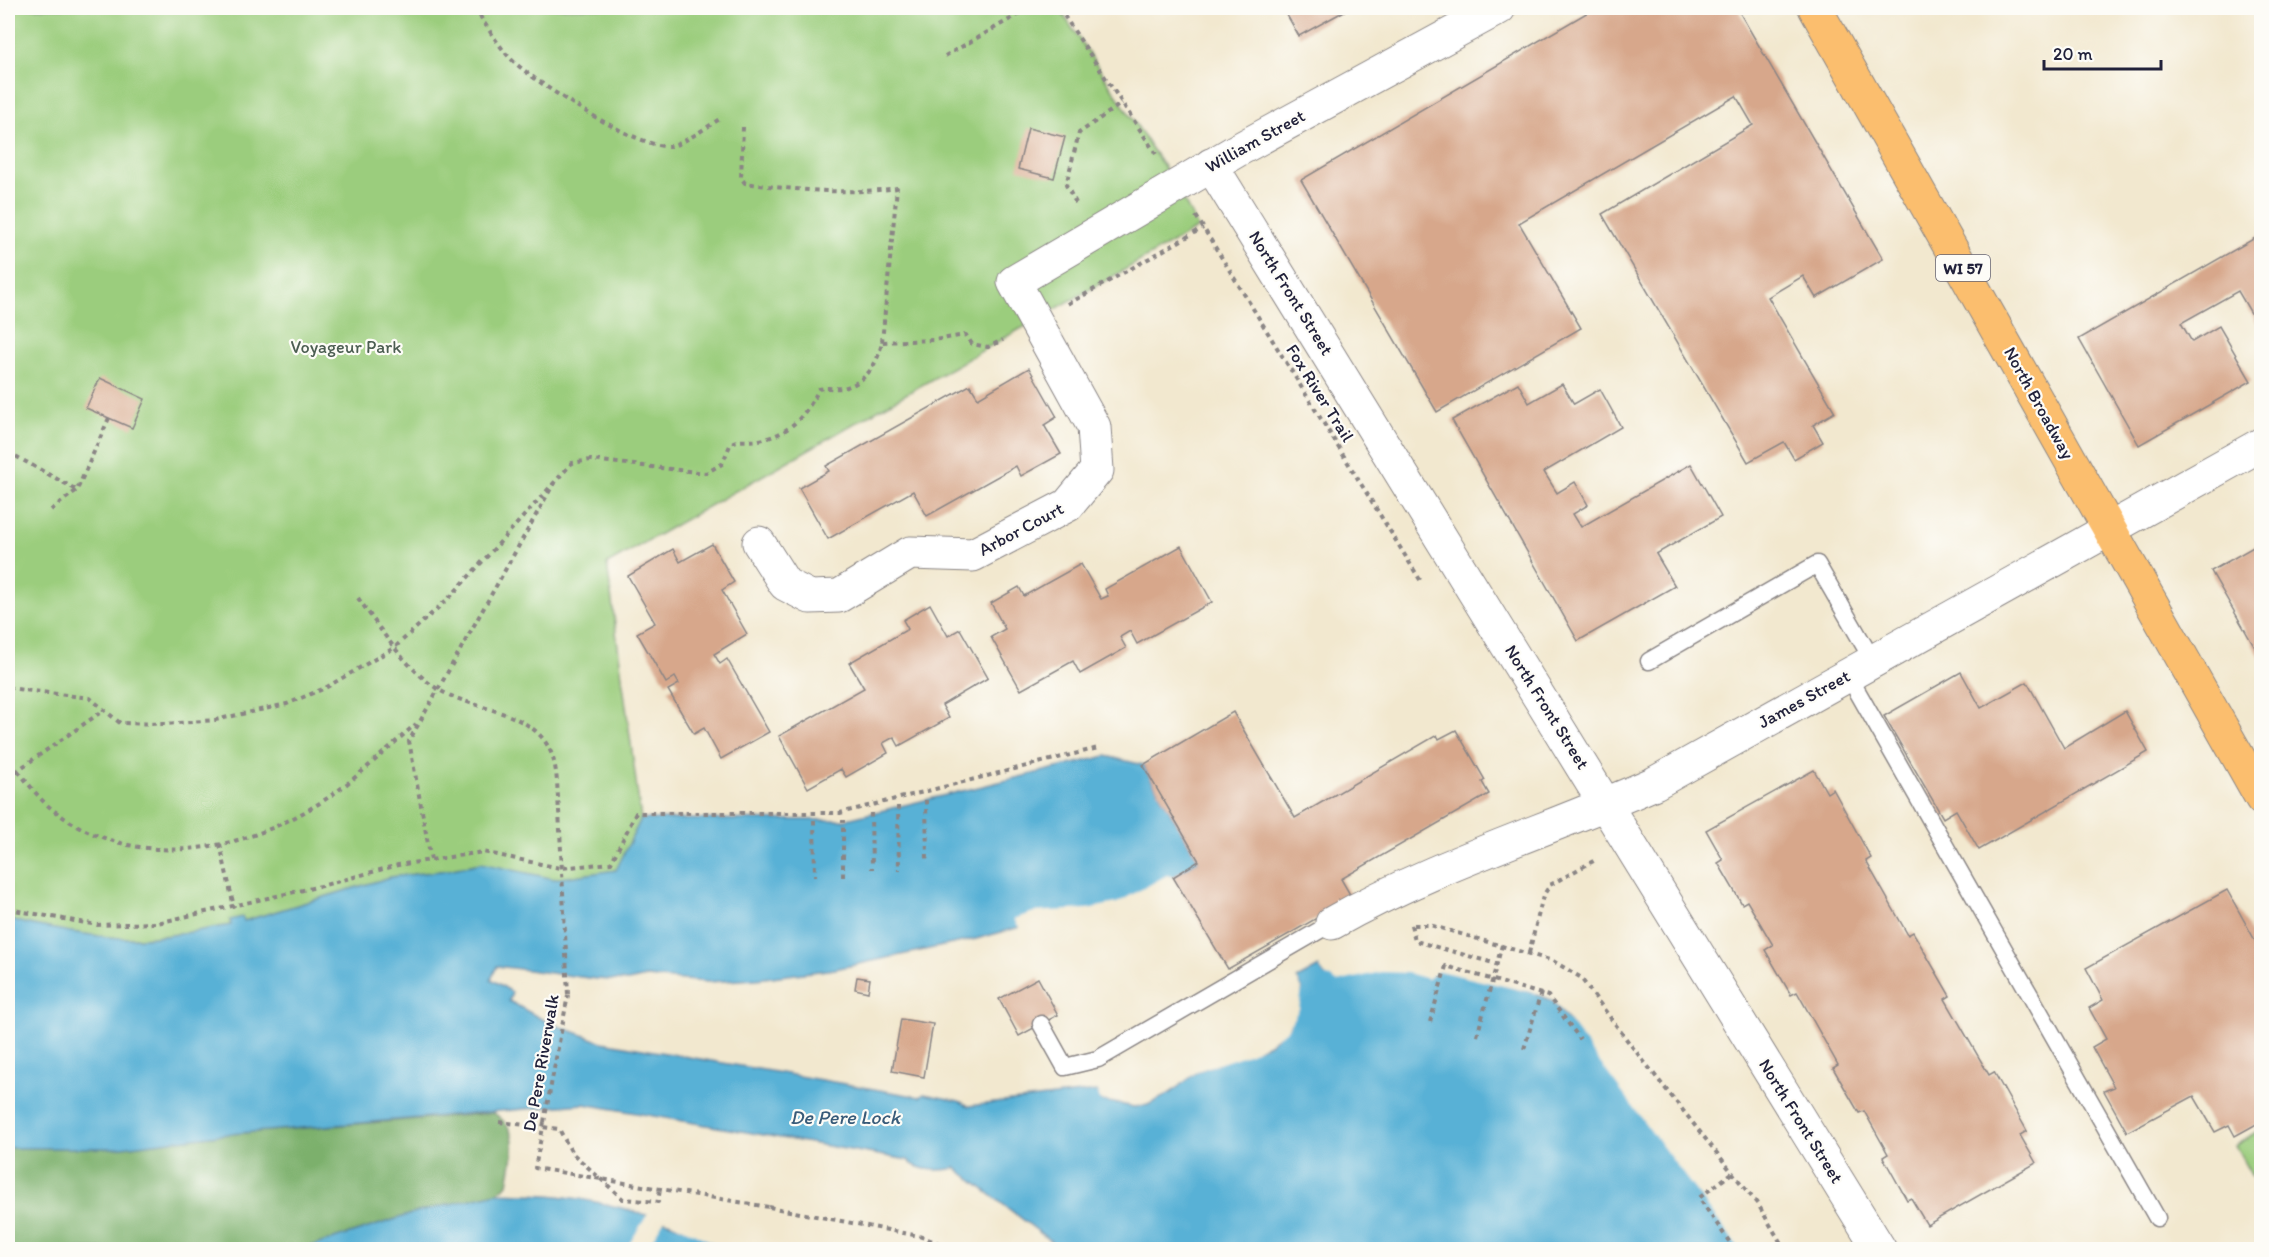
<svg xmlns="http://www.w3.org/2000/svg" width="2269" height="1257" viewBox="0 0 2269 1257" font-family="Itim,sans-serif">
<style>
.green{fill:#9bcd7d;stroke:#5e785c;stroke-width:1.5}
.forest{fill:#7cb06c;stroke:#4f6954;stroke-width:1.5}
.water{fill:#59b1d6;stroke:#3e6a88;stroke-width:1.5}
.pier{fill:#f2e8cf}
.building{fill:#d7a78b}
.lines{fill:none;stroke-linecap:round;stroke-linejoin:round}
.service-casing{stroke:#8a8585;stroke-width:19}
.minor-casing{stroke:#8a8585;stroke-width:35}
.primary-casing{stroke:#8a8585;stroke-width:35}
.path{stroke:#8a8585;stroke-width:4;stroke-dasharray:4.5 4.5;stroke-linecap:butt}
.service{stroke:#fff;stroke-width:16}
.minor{stroke:#fff;stroke-width:33}
.primary{stroke:#fbbe6e;stroke-width:33}
.path-bridge{stroke:#8a8585;stroke-width:4;stroke-dasharray:4.5 4.5;stroke-linecap:butt}
.labels{text-anchor:middle;dominant-baseline:central;stroke-width:4.5;stroke-linejoin:round;paint-order:stroke}
.shield{fill:#fdfcf7;stroke:#646373;stroke-width:1.5}
.shield-label{font-size:16px;font-weight:bold;fill:#22223b}
.street-label{font-size:18px;fill:#22223b;stroke:#fdfcf7}
.park-label{font-size:18px;fill:#4c5e52;stroke:#fdfcf7}
.water-label{font-size:20px;font-style:italic;fill:#385b79;stroke:#fdfcf7}
</style>
<rect width="100%" height="100%" fill="#fdfcf7"/>
<filter id="ink" filterUnits="userSpaceOnUse"><feTurbulence type="fractalNoise" baseFrequency=".0167" numOctaves="2"/><feDisplacementMap in="SourceGraphic" scale="12" xChannelSelector="R" yChannelSelector="G"/><feConvolveMatrix kernelMatrix="1 2 1 2 8 2 1 2 1" color-interpolation-filters="sRGB"/></filter>
<filter id="wash" filterUnits="userSpaceOnUse"><feTurbulence type="fractalNoise" baseFrequency=".008" numOctaves="4" result="noise"/><feDisplacementMap in="SourceGraphic" scale="24" xChannelSelector="R" yChannelSelector="G"/><feGaussianBlur stdDeviation="1.35" result="paint"/><feColorMatrix in="noise" values="0 0 0 0 0 0 0 0 0 0 0 0 0 0 0 0 0 1.4 0 .05"/><feComposite in="paint" operator="in"/></filter>
<g filter="url(#wash)">
<rect width="100%" height="100%" fill="#f2e8cf"/>
<g class="green">
<path d="M8,8H1059L1176,185L1198,228L607,564L641,819L617,870L554,879L480,863L448,870L391,877L244,921L230,920L231,925C196,931 158,939 121,938C83,936 45,927 8,920Z"/>
<path d="M2261,1130V1193L2235,1146Z"/>
</g>
<path class="forest" d="M494,1113C522,1132 513,1155 508,1184L497,1193L418,1212L300,1250L8,1249V1148H114L218,1135Z"/>
<g class="water">
<path d="M1106,756L1143,765L1199,861L1173,877L1183,894L1161,896L1107,917L1038,916L1020,927L976,939L835,969L756,979L708,982L646,977L628,981L596,979L497,966L491,979L512,992L509,1001L547,1022L602,1042L920,1097L924,1094L959,1101L969,1106L1097,1091L1100,1100L1134,1107L1148,1105L1170,1093L1198,1071L1269,1044L1289,1025L1302,989L1297,979L1319,967L1325,975L1353,977L1375,970L1433,967L1531,992L1551,1000L1584,1038L1742,1249H1061L956,1168C942,1171 917,1172 908,1160L584,1104L218,1135L114,1148H8V920C45,927 83,936 121,938C157,940 195,931 231,925L230,920L242,917L244,921L391,877L448,870L481,863L554,879L616,870L641,819L843,820Z"/>
<path d="M497,1193C517,1194 538,1194 558,1196C623,1203 684,1227 745,1250H300L418,1212Z"/>
</g>
<g class="pier">
<path d="M1167,875L1173,877L1185,897L1162,899L1107,920L1074,922L1038,919L1021,930L1014,919L1034,912L1087,909L1117,903Z"/>
<path d="M1405,962L1434,964L1532,989L1553,998L1600,1049L1673,1142L1745,1250L1739,1249L1551,997L1439,971L1428,979L1407,973L1381,972L1337,982L1325,975L1319,967L1321,964L1326,971L1353,974Z"/>
<path d="M1297,979L1302,989L1299,1009L1286,1031L1251,1053L1198,1071L1166,1095L1142,1106L1099,1100L1098,1093L1100,1092L1102,1098L1123,1099L1135,1104L1147,1102L1169,1091L1196,1069L1267,1041L1287,1023L1298,988L1295,981Z"/>
<path d="M649,1212L730,1234L748,1250L726,1249L665,1219L646,1249H626Z"/>
</g>
<g id="blocks">
<g class="building">
<path d="M1283,8H1350L1299,36Z"/>
<path d="M1595,8H1737L1883,259L1816,298L1803,276L1768,297L1835,412L1813,425L1823,442L1794,459L1784,442L1748,462L1602,214L1753,125L1736,96L1519,223L1581,328L1437,412L1301,180Z"/>
<path d="M1028,128L1065,137L1054,178L1018,169Z"/>
<path d="M2262,234V332L2238,291L2181,323L2192,342L2219,326L2251,381L2139,445L2079,339Z"/>
<path d="M1029,368L1057,417L1044,425L1061,454L1021,476L1016,466L927,516L913,491L828,539L799,488L829,471L826,466L970,385L978,398Z"/>
<path d="M100,378L145,399L132,428L86,408Z"/>
<path d="M1518,383L1529,403L1562,384L1574,404L1600,389L1621,427L1544,472L1557,493L1575,482L1588,505L1573,514L1581,527L1691,464L1721,517L1656,554L1675,586L1578,641L1452,420Z"/>
<path d="M2262,542V660L2211,571Z"/>
<path d="M712,544L734,582L722,590L747,634L714,654L720,664L727,659L769,732L721,759L704,728L694,734L668,690L679,684L675,677L666,683L637,633L655,623L628,576L673,549L680,562Z"/>
<path d="M1181,546L1212,602L1137,644L1130,631L1120,637L1126,648L1080,674L1073,661L1021,690L991,637L1005,629L991,603L1019,587L1024,596L1081,564L1101,599L1108,596L1105,589Z"/>
<path d="M930,604L948,636L960,629L988,678L942,705L949,718L899,746L894,737L883,743L888,753L846,777L841,769L808,788L779,736L864,688L849,663L908,629L903,620Z"/>
<path d="M1961,672L1981,708L2027,682L2064,748L2125,711L2148,752L1979,850L1956,810L1943,818L1884,716Z"/>
<path d="M1233,712L1295,818L1437,735L1439,739L1456,730L1485,780L1482,782L1489,794L1341,879L1352,898L1228,969L1173,877L1199,861L1143,765Z"/>
<path d="M1814,770L1827,793L1833,789L1871,858L1866,861L1908,935L1913,932L1950,996L1945,999L1989,1075L1994,1072L2027,1131L2020,1135L2036,1163L1927,1225L1911,1198L1907,1200L1883,1157L1888,1154L1864,1111L1859,1113L1833,1068L1838,1065L1797,992L1791,995L1765,950L1773,945L1747,901L1742,904L1718,863L1723,860L1706,830Z"/>
<path d="M2227,890L2262,953V1121L2235,1136L2229,1125L2215,1132L2194,1096L2127,1132L2104,1091L2114,1087L2092,1047L2106,1039L2089,1008L2103,1000L2086,968Z"/>
<path d="M857,977L870,979L868,992L855,989Z"/>
<path d="M1038,978L1058,1015L1019,1036L999,999Z"/>
<path d="M901,1019L933,1024L924,1077L892,1071Z"/>
</g>
</g>
</g>
<g filter="url(#ink)">
<use href="#blocks" fill-opacity="0" stroke="#8a8585" stroke-width="1.5"/>
<g class="lines">
<g class="service-casing">
<g id="service">
<path d="M1649,661L1817,564L1873,661"/>
<path d="M1848,675L2157,1218"/>
<path d="M1041,1024L1065,1067L1098,1059L1332,923"/>
</g>
</g>
<g class="minor-casing">
<g id="minor">
<path d="M1211,165L1880,1250"/>
<path d="M759,543L785,584L810,597L839,596L910,553L973,555L1068,505L1097,470L1094,427L1014,282L1236,151L1499,8"/>
<path d="M1332,923C1434,865 1547,831 1655,783L2262,444"/>
</g>
</g>
<g class="primary-casing">
<path id="primary" d="M1815,8L2262,799"/>
</g>
<g class="path">
<path d="M475,8C485,24 496,42 509,57C530,80 642,152 672,146C687,142 706,127 720,119"/>
<path d="M1059,8L1156,154"/>
<path d="M945,56L1030,8"/>
<path d="M743,127L741,178L745,183C794,190 847,195 897,188L882,342"/>
<path d="M1076,203L1066,185L1079,133L1122,103"/>
<path d="M1196,216L1422,583"/>
<path d="M1068,304L1203,228"/>
<path d="M8,452L77,490L109,418"/>
<path d="M51,510L77,490"/>
<path d="M358,598C382,631 403,665 436,688C473,712 535,708 552,755C558,772 557,792 559,810"/>
<path d="M8,688L90,698L120,723L166,724L215,720L287,704L325,688L394,648L452,595L572,463L591,460L706,473L722,464L731,443C740,439 750,442 759,440C789,435 806,415 819,389C827,387 835,389 843,388C866,383 878,363 882,342L934,340L966,335L972,344L988,347L1003,340"/>
<path d="M18,771C29,784 39,799 52,809C130,870 232,856 313,807C351,785 383,752 416,724"/>
<path d="M8,777L104,710"/>
<path d="M926,800L927,861"/>
<path d="M898,806L899,871"/>
<path d="M871,813L872,869"/>
<path d="M814,820L815,877"/>
<path d="M220,844L234,907"/>
<path d="M431,860L483,852L560,868L611,863L636,813H840L1098,748"/>
<path d="M843,877V820"/>
<path d="M8,909L97,925L157,923L321,886L398,865L431,860L409,741L554,483"/>
<path d="M1411,925L1415,940L1419,942L1497,964"/>
<path d="M1414,925H1430L1553,961L1580,977L1630,1044L1759,1206L1785,1250"/>
<path d="M1529,953L1543,896L1550,885L1597,859"/>
<path d="M1430,1022L1446,966L1548,996L1580,1039"/>
<path d="M1477,1036L1502,945"/>
<path d="M1524,1049L1541,993"/>
<path d="M499,1122L559,1129L572,1153L623,1199L658,1202L660,1189"/>
<path d="M544,1122L568,995"/>
<path d="M1732,1173L1699,1198L1735,1250"/>
<path d="M769,1207L919,1236L958,1250"/>
<path d="M1774,1250L1783,1243"/>
</g>
<use href="#service" class="service"/>
<use href="#minor" class="minor"/>
<use href="#primary" class="primary"/>
<g class="path-bridge">
<path d="M559,810L568,995"/>
<path d="M544,1122L535,1168L769,1207"/>
</g>
</g>
</g>
<g class="labels">
<rect class="shield" x="1936" y="255" width="54" height="26" rx="4.5"/>
<g class="shield-label">
<text x="1963" y="268">WI 57</text>
</g>
<g class="street-label">
<text transform="translate(1255 141) rotate(-29)">William Street</text>
<text transform="translate(1291 293) rotate(58)">North Front Street</text>
<text transform="translate(1320 393) rotate(58)">Fox River Trail</text>
<text transform="translate(2039 403) rotate(61)">North Broadway</text>
<text transform="translate(1021 529) rotate(-28)">Arbor Court</text>
<text transform="translate(1804 699) rotate(-29)">James Street</text>
<text transform="translate(1547 707) rotate(58)">North Front Street</text>
<text transform="translate(541 1063) rotate(-80)">De Pere Riverwalk</text>
<text transform="translate(1801 1121) rotate(58)">North Front Street</text>
</g>
<g class="park-label">
<text x="346" y="347">Voyageur Park</text>
</g>
<g class="water-label">
<text x="845" y="1117">De Pere Lock</text>
</g>
</g>
<rect width="2269" height="1257" fill="none" stroke="#fdfcf7" stroke-width="30"/>
<path d="M2044 60v9h117v-9" fill="none" stroke="#22223b" stroke-width="3"/>
<text x="2053" y="60" font-size="18" fill="#22223b" stroke="#fdfcf7" stroke-width="4.5" paint-order="stroke">20 m</text>
</svg>
